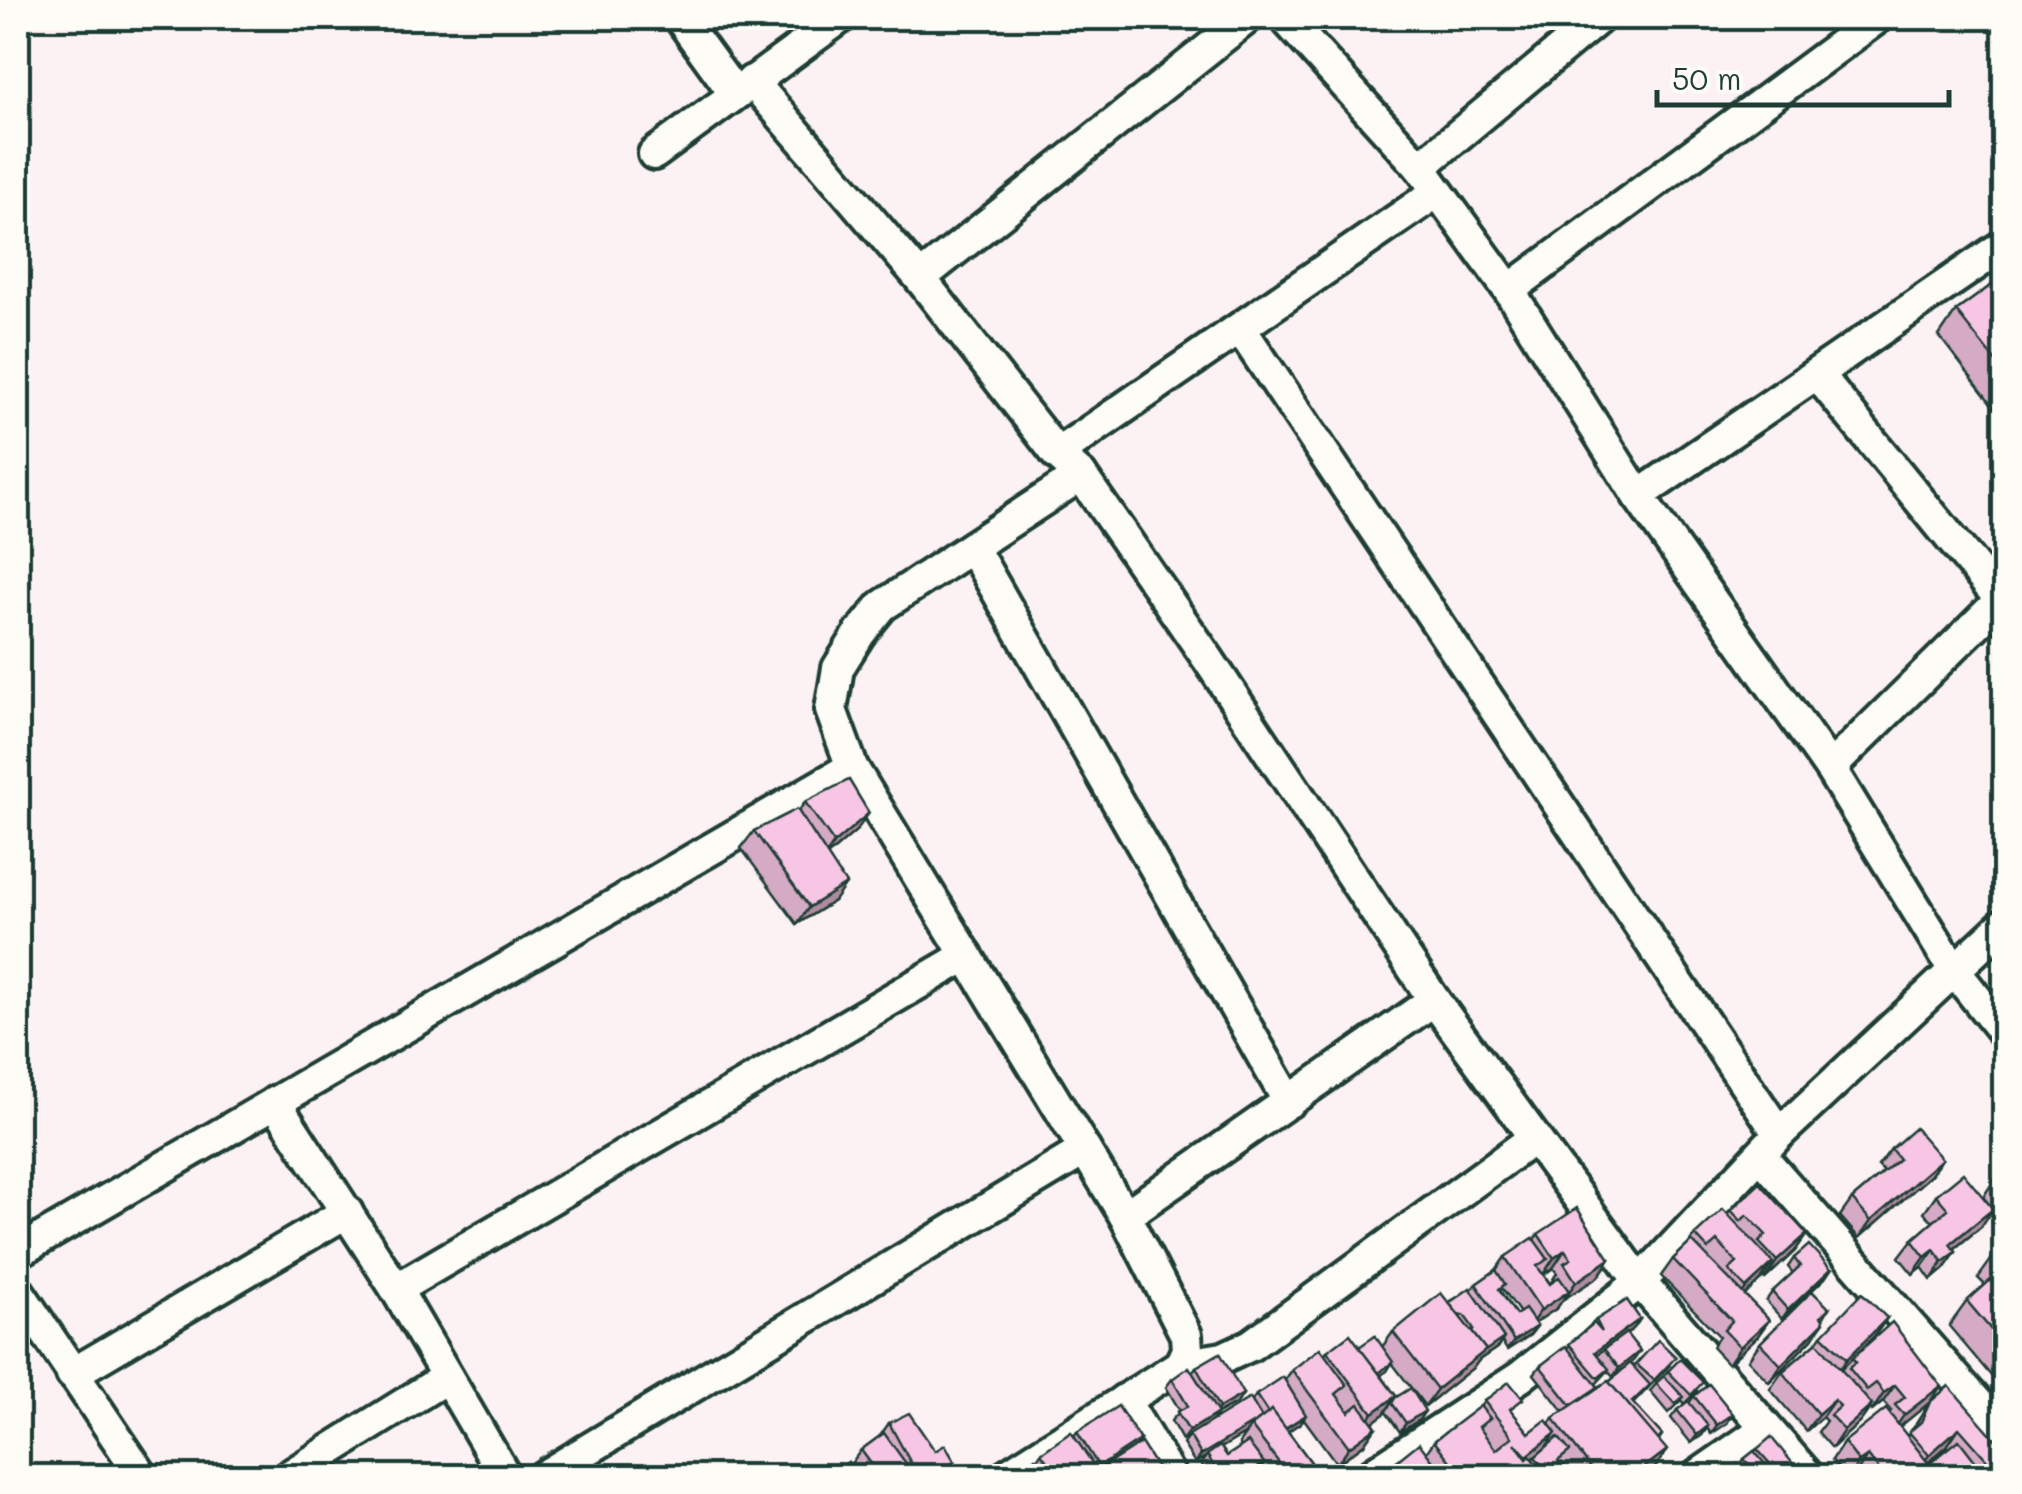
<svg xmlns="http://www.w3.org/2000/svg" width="2022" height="1494" viewBox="0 0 2022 1494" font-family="Mali,sans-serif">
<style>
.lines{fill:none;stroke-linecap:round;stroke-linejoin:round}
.street-casing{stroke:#1f3d34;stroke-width:38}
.street{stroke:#fdfcf7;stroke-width:30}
.wall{fill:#d5aac5;stroke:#1f3d34;stroke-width:2.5;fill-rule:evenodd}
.shaded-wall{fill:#ae8ba0;stroke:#1f3d34;stroke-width:2.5}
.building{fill:#f8c6e5;stroke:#1f3d34;stroke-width:2.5}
</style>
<rect width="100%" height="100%" fill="#fcf1f3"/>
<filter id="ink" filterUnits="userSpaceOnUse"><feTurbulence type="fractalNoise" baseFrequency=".01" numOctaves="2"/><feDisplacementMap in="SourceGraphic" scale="20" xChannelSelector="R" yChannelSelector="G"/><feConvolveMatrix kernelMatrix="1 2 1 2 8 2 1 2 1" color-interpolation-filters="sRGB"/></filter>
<g filter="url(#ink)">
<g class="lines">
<g class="street-casing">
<g id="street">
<path d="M680,18L735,94"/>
<path d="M1285,18L1420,167L1509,290L1638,496L1830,768L1954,970L2004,1033"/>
<path d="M752,81L920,278L1057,454L1081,475L1208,659L1434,1000L1640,1282L1808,1476"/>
<path d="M654,154L840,18"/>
<path d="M1420,167L1599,18"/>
<path d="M920,278L1247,18"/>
<path d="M1509,290L1877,18"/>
<path d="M1240,328L1779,1134"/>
<path d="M1817,374L2001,600"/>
<path d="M1057,454L1437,192"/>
<path d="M1081,475L882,606L860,633L838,668L831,710L852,767L1125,1216L1186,1335L1187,1350L1180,1365"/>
<path d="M1638,496L2004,245"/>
<path d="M972,547L1289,1102"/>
<path d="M1830,768L2004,597"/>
<path d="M275,1102L396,1289L505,1476"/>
<path d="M1761,1156L2004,1433"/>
<path d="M1125,1216L1434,1000"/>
<path d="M18,1252L852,767"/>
<path d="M396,1289L967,955"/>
<path d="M18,1291L142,1476"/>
<path d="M72,1374L347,1212"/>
<path d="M1124,1400L1170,1476"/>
<path d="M289,1476L447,1377"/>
<path d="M544,1476L1085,1150"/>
<path d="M1005,1476L1180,1365L1223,1358L1251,1345L1534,1138"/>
<path d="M1369,1476L1520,1377L1640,1282L1779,1134L2004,924"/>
<path d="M1697,1476L1766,1428"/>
</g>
</g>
<use href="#street" class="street"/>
</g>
<g class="wall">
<path d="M2004,276V420L1939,336L1956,311Z"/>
<path d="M805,802L857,830L827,856L834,901L797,924L741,848L754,831L798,812Z"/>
<path d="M2004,1140V1154L1999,1148Z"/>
<path d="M1891,1149L1942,1159L1930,1176L1859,1238L1840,1216L1852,1199L1884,1172L1878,1166Z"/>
<path d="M2004,1171V1221L1983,1197L1995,1179Z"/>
<path d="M1936,1195L1981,1227L1954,1249L1956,1252L1944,1269L1931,1280L1922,1267L1913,1274L1899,1257L1912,1240L1933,1222L1924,1212Z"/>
<path d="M1731,1210L1807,1234L1795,1251L1765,1279L1763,1277L1745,1295L1769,1320L1757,1337L1728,1364L1712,1347L1719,1336L1661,1276L1673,1259L1688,1245L1695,1235L1728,1214Z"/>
<path d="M1538,1234L1610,1259L1598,1277L1563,1298L1557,1308L1534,1323L1537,1326L1530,1335L1507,1350L1502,1342L1498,1347L1479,1360L1474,1367L1425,1406L1392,1363L1387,1371L1381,1375L1396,1396L1419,1420L1400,1432L1386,1412L1373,1422L1376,1427L1364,1444L1337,1464L1304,1419L1300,1423L1288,1431L1316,1469L1311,1476H1264L1259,1470L1250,1476H1209L1201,1464L1205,1458L1195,1463L1183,1444L1188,1437L1182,1440L1171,1421L1180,1411L1166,1387L1172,1379L1192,1372L1196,1367L1243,1394L1237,1403L1217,1414L1213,1421L1252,1401L1256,1395L1285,1380L1292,1370L1324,1354L1327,1351L1359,1347H1382L1393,1332L1471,1290L1476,1284L1496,1270L1505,1257L1534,1240ZM1553,1268L1557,1273L1550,1284L1544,1274ZM1502,1288L1520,1313L1516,1315L1500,1291ZM1246,1433L1239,1443L1241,1447L1227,1456L1221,1448Z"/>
<path d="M2004,1245V1391L1949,1326L1967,1301L1985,1285L1978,1278L1996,1253Z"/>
<path d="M1794,1258L1831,1269L1825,1278L1782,1319L1766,1301L1772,1292L1793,1273L1788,1267Z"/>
<path d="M1829,1308L1812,1339L1769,1382L1748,1360L1760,1343Z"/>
<path d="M1887,1318L1875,1335L1856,1354L1941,1386L1930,1402L1949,1386L1992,1466L1980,1476H1858L1856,1473L1851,1476H1845L1832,1460L1844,1442L1889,1413L1891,1411L1883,1402L1872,1411L1870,1408L1860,1422L1832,1448L1818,1432L1826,1421L1822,1417L1806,1431L1770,1389L1782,1372L1817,1342L1822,1335ZM1929,1403L1914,1427L1907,1436L1899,1427ZM1947,1446L1949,1448L1929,1464L1928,1463Z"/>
<path d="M1640,1319L1634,1328L1626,1334L1640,1351L1630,1363L1634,1367L1636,1364L1669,1366L1633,1404L1662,1435L1659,1440L1655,1468L1644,1476H1572L1562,1463L1561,1464L1571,1476H1436L1431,1470L1427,1476H1380L1384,1471L1426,1453L1434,1441L1481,1406L1484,1401L1513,1413L1529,1433L1549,1424L1553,1418L1563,1411L1534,1374L1540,1366L1567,1348L1596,1320ZM1629,1364L1609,1382L1598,1387L1596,1384L1608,1371L1613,1377Z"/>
<path d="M1668,1371L1697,1391L1684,1404L1681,1400L1668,1413L1650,1391Z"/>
<path d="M1694,1396L1727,1423L1711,1434L1707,1428L1702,1435L1691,1443L1671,1418L1677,1410L1689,1403Z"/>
<path d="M889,1423L955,1462L945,1476H830L848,1462L850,1465L861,1450L880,1436Z"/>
<path d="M1077,1432L1140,1440L1135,1447L1159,1471L1155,1476H1013L1016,1473L1036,1460L1041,1453L1074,1436Z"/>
<path d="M1757,1449L1787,1476H1746L1739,1469L1744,1476H1718L1739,1467L1744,1459Z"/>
</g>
<g class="shaded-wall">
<path d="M869,813L857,830L822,860L834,843Z"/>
<path d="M846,884L834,901L797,924L809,907Z"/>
<path d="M1942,1159L1930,1176L1859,1238L1871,1221Z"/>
<path d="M1993,1209L1981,1227L1941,1259L1950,1244Z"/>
<path d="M1807,1234L1795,1251L1765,1279L1777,1261Z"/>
<path d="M1565,1250L1553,1268L1542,1276L1554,1258Z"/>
<path d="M1934,1250L1922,1267L1913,1274L1925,1257Z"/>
<path d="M1956,1252L1944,1269L1931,1280L1943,1262Z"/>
<path d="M1610,1259L1598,1277L1564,1299L1576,1282Z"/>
<path d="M1773,1263L1761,1280L1734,1305L1746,1288Z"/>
<path d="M1831,1269L1825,1278L1782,1319L1788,1310Z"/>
<path d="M1569,1291L1557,1308L1529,1327L1541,1310Z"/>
<path d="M1887,1318L1875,1335L1835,1376L1847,1359Z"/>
<path d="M1640,1319L1634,1328L1588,1361L1595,1352Z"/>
<path d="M1769,1320L1757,1337L1728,1364L1740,1347Z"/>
<path d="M1824,1322L1812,1339L1769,1382L1781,1365Z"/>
<path d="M1537,1326L1530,1335L1507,1350L1514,1341Z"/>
<path d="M1504,1338L1498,1347L1479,1360L1474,1367L1425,1406L1437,1389L1486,1350Z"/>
<path d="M1640,1351L1634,1360L1613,1377L1619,1368Z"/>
<path d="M1895,1385L1883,1402L1872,1411L1884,1393Z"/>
<path d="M1941,1386L1929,1403L1892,1433L1904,1415Z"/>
<path d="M1243,1394L1237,1403L1217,1414L1212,1422L1182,1440L1189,1431L1214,1416L1219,1408Z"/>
<path d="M1396,1396L1384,1414L1361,1431L1373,1413Z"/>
<path d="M1834,1400L1822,1417L1806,1431L1818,1414Z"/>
<path d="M1872,1405L1860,1422L1832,1448L1844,1430Z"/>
<path d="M1425,1411L1419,1420L1400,1432L1406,1423Z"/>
<path d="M1733,1414L1727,1423L1711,1434L1717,1425Z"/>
<path d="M1306,1415L1300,1423L1274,1441L1280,1432Z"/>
<path d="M1262,1418L1251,1426L1246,1433L1195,1463L1201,1455Z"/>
<path d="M1708,1426L1702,1435L1691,1443L1697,1435Z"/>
<path d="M1376,1427L1364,1444L1337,1464L1349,1447Z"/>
<path d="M1959,1428L1947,1446L1917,1472L1929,1455Z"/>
<path d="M1556,1433L1544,1450L1515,1473L1527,1456Z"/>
<path d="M1140,1440L1128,1457L1092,1476L1099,1467Z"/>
<path d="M2004,1449L1992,1466L1979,1476L1989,1462Z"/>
<path d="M1667,1450L1655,1468L1644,1476H1633Z"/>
<path d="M1868,1456L1856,1473L1849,1476L1859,1462Z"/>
<path d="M955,1462L945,1476H928Z"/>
<path d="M1264,1463L1258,1472L1250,1476H1243Z"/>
</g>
<g class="building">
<path d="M2004,276V372L1956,311Z"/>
<path d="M849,780L869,813L834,843L805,802Z"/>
<path d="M797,809L846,884L809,907L754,831Z"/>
<path d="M1915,1128L1942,1159L1871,1221L1852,1199L1899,1159L1891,1149Z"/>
<path d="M2004,1171V1190L1995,1179Z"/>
<path d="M1963,1173L1993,1209L1950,1244L1956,1252L1943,1262L1934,1250L1925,1257L1912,1240L1948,1209L1936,1195Z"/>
<path d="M1760,1183L1807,1234L1777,1261L1759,1242L1766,1235L1747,1215L1741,1221L1731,1210Z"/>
<path d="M1577,1208L1610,1259L1576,1282L1564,1263L1571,1259L1565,1250L1554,1258L1538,1234Z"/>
<path d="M1723,1209L1773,1263L1746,1288L1729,1270L1737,1263L1717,1241L1708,1249L1695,1235Z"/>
<path d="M1533,1238L1548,1259L1537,1266L1550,1284L1559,1277L1569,1291L1541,1310L1505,1257Z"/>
<path d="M1692,1241L1769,1320L1740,1347L1724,1330L1732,1321L1673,1259Z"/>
<path d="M1809,1245L1831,1269L1788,1310L1772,1292L1800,1266L1794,1258Z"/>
<path d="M2004,1245V1263L1996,1253Z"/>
<path d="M2004,1268V1345L1967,1301Z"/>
<path d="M1496,1270L1505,1284L1499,1289L1516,1315L1525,1309L1537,1326L1514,1341L1476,1284Z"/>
<path d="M1470,1288L1504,1338L1485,1351L1486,1350L1472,1332L1474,1329L1464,1315L1460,1316L1449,1303Z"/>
<path d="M1812,1291L1829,1308L1821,1316L1824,1322L1781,1365L1760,1343Z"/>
<path d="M1441,1293L1486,1350L1437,1389L1393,1332Z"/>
<path d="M1862,1293L1887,1318L1847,1359L1822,1335Z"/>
<path d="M1627,1300L1640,1319L1595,1352L1609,1369L1598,1378L1569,1344L1594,1323L1602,1332L1596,1320Z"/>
<path d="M1892,1322L1941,1386L1904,1415L1895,1405L1905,1397L1895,1385L1884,1393L1876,1383L1867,1390L1849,1368L1856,1362L1852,1358Z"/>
<path d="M1626,1333L1640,1351L1619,1368L1604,1349Z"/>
<path d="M1350,1334L1396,1396L1373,1413L1327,1351Z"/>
<path d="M1375,1336L1393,1362L1379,1373L1359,1347Z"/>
<path d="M1658,1340L1676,1357L1654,1380L1636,1364Z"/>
<path d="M1817,1342L1872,1405L1844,1430L1830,1415L1840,1406L1834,1400L1818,1414L1782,1372Z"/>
<path d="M1566,1346L1598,1387L1571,1405L1540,1366Z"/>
<path d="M1320,1348L1347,1385L1336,1394L1349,1412L1359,1404L1376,1427L1349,1447L1292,1370Z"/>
<path d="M1220,1353L1243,1394L1219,1408L1196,1367Z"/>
<path d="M1680,1359L1703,1382L1691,1395L1668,1371Z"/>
<path d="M1630,1363L1650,1385L1632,1402L1662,1435L1658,1440L1609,1382Z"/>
<path d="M1189,1367L1218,1413L1189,1431L1177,1412L1188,1406L1172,1379Z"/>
<path d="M1664,1376L1683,1397L1675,1404L1656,1383Z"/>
<path d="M1283,1377L1306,1415L1285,1428L1272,1410L1268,1413L1256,1395Z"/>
<path d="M1608,1381L1667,1450L1633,1476H1597L1553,1418Z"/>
<path d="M1509,1382L1523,1399L1510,1409L1529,1433L1546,1420L1556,1433L1527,1456L1515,1443L1527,1459L1530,1456L1545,1476H1462L1434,1441L1480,1406L1490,1418L1479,1427L1496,1450L1512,1437L1484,1401Z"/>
<path d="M1709,1384L1733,1414L1717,1425L1694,1396Z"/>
<path d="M1949,1386L2004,1449L1989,1462L1959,1428L1929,1455L1909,1432L1921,1422L1930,1402Z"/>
<path d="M1411,1388L1425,1411L1406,1423L1392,1403L1395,1398Z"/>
<path d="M1250,1398L1262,1418L1201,1455L1189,1435Z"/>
<path d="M1688,1401L1708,1426L1697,1435L1677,1410Z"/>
<path d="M1118,1406L1140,1440L1099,1467L1077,1432Z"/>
<path d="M1886,1409L1929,1464L1959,1440L1983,1471L1976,1476H1884L1868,1456L1859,1462L1844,1442Z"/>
<path d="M1272,1410L1316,1469L1306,1476H1289L1251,1426Z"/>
<path d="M909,1413L935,1451L945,1445L955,1462L928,1476H918L889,1423Z"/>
<path d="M1071,1432L1095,1467L1082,1476H1058L1041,1453Z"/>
<path d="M884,1433L915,1476H880L861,1450Z"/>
<path d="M1558,1437L1570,1451L1558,1461L1571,1476H1551L1535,1457Z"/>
<path d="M1771,1437L1795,1466L1782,1476H1781L1757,1449Z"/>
<path d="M1248,1442L1264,1463L1243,1476H1220L1207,1455L1220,1446L1227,1456Z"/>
<path d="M1141,1443L1159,1471L1150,1476H1089Z"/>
<path d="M1419,1443L1435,1464L1422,1476H1388L1384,1471Z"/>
<path d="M1754,1451L1775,1476H1760L1744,1459Z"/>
<path d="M1035,1458L1045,1471L1040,1476H1019L1016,1473Z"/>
<path d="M848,1462L859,1476H831Z"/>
<path d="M1737,1464L1744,1476H1719V1475Z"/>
<path d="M1799,1467L1807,1476H1787Z"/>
</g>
</g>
<rect width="2022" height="1494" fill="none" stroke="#fdfcf7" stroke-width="60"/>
<rect x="30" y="30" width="1962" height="1434" fill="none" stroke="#1f3d34" stroke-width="4" filter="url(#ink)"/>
<path d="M1657 90v15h292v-15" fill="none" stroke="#1f3d34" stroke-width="5"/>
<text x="1672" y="90" font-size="30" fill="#1f3d34" stroke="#fdfcf7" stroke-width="8" paint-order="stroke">50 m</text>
</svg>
